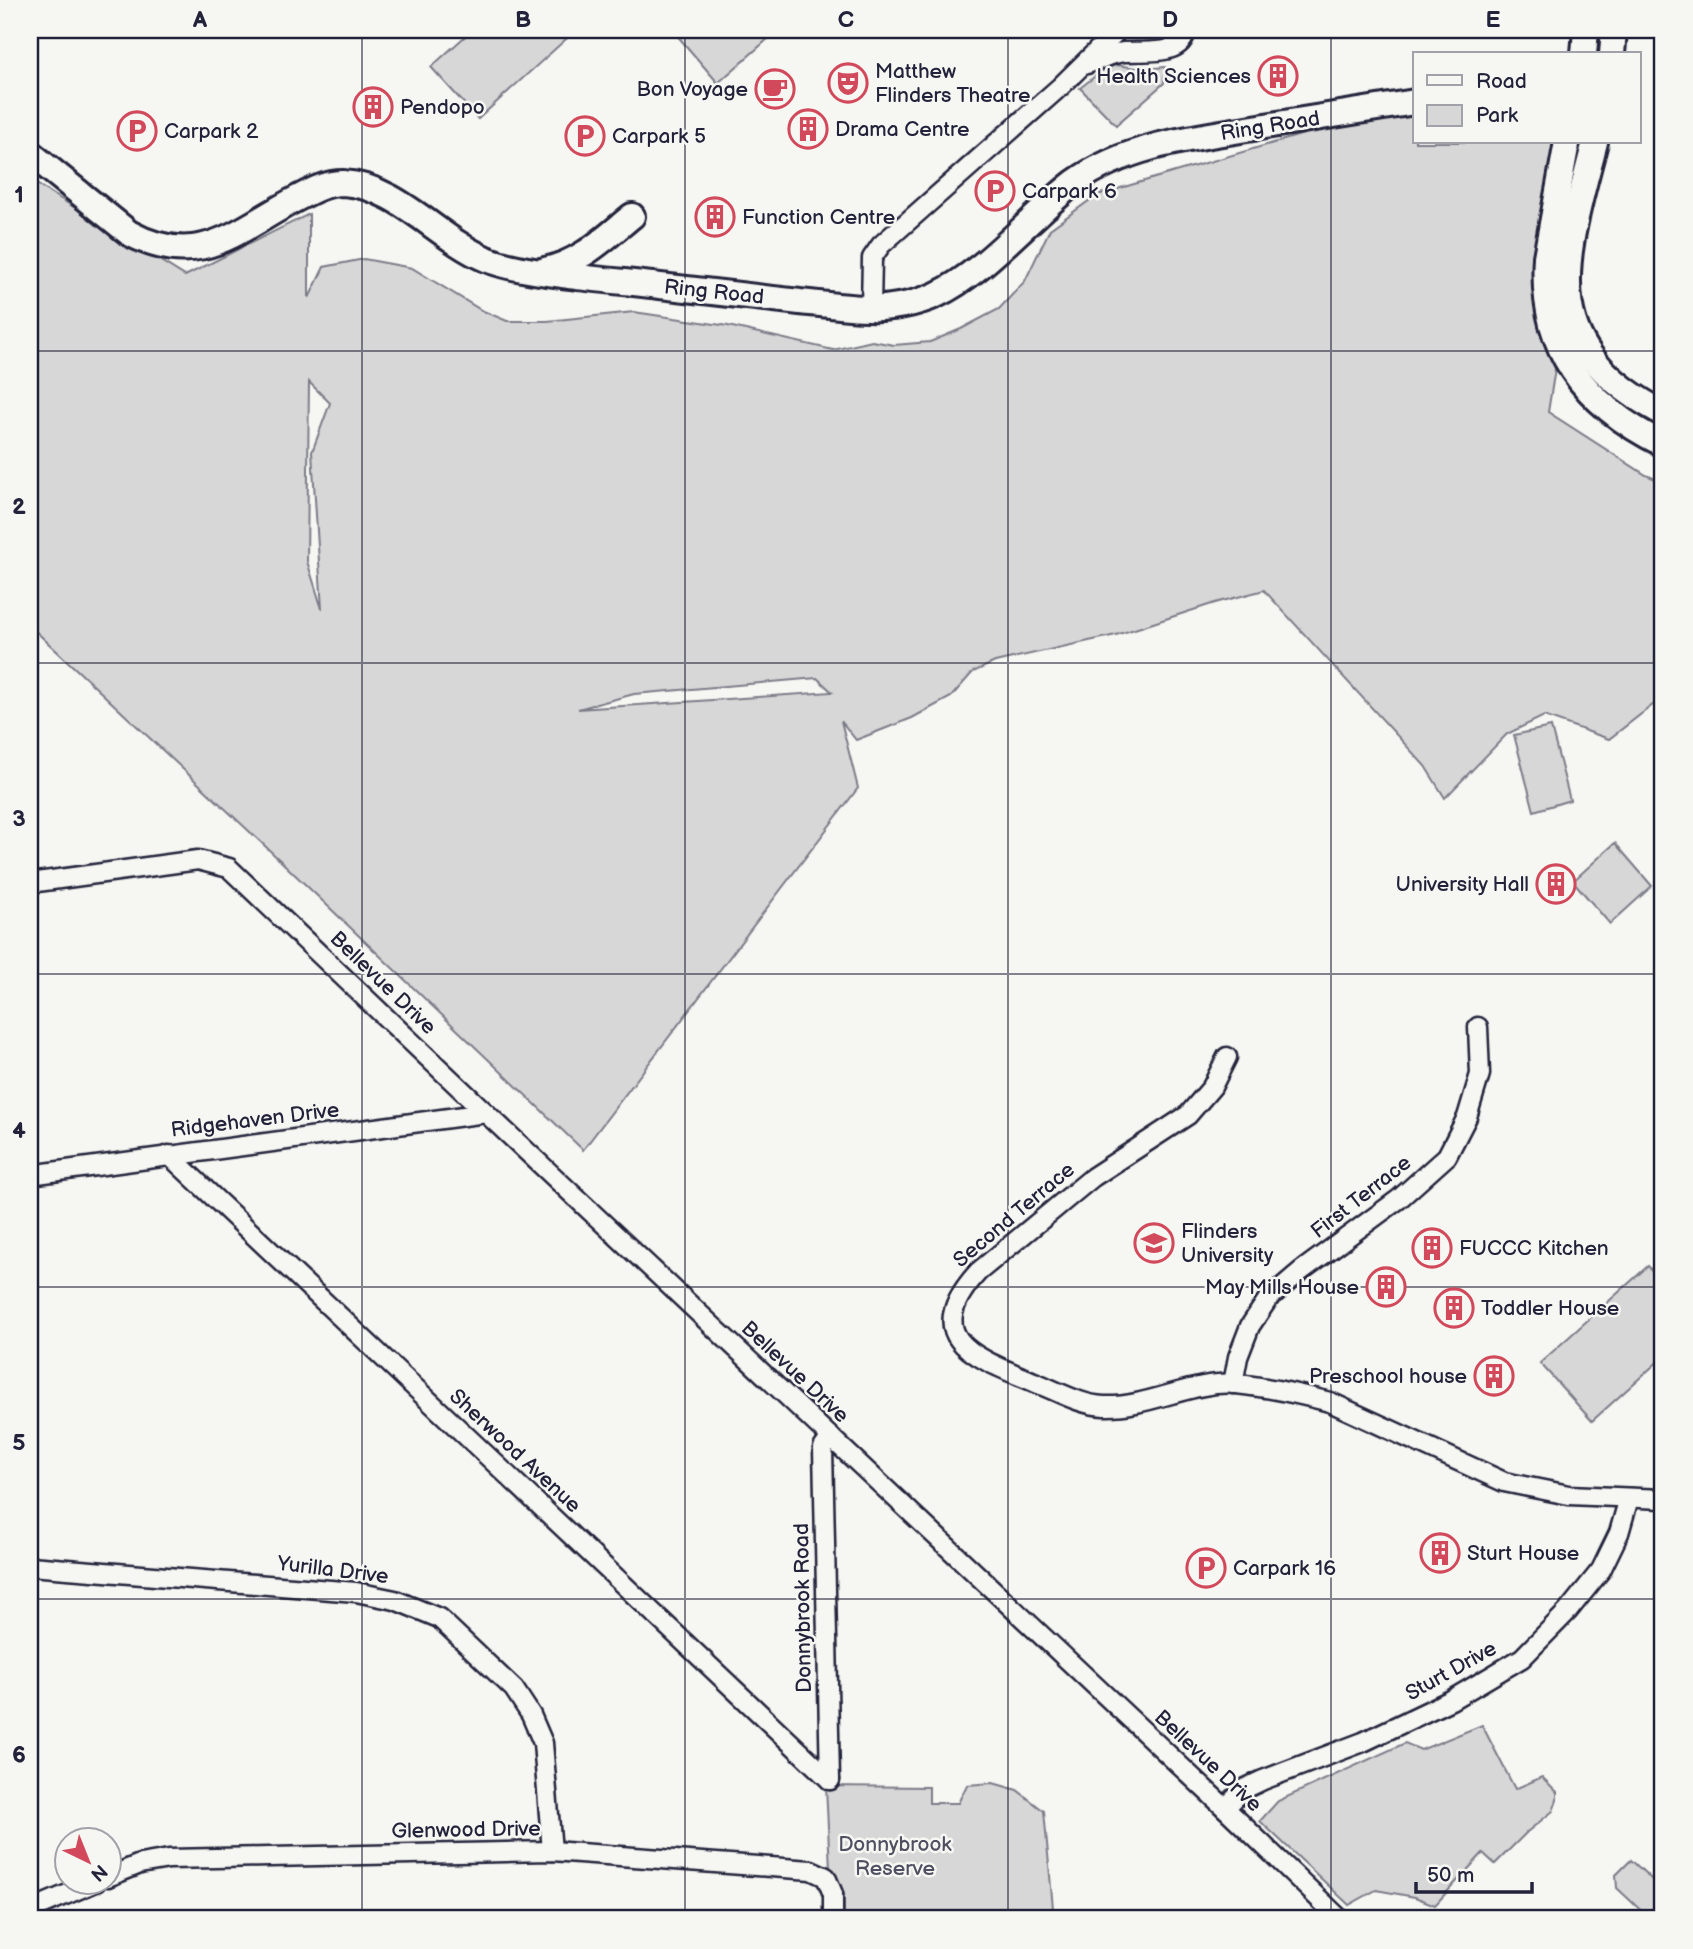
<svg xmlns="http://www.w3.org/2000/svg" width="1693" height="1949" viewBox="0 0 1693 1949" font-family="'Balsamiq Sans',sans-serif">
<style>
.green{fill:#d7d7d7;stroke:#7c7c89;stroke-width:2;fill-rule:evenodd}
.lines{fill:none;stroke-linecap:round;stroke-linejoin:round}
.street-casing{stroke:#22223b;stroke-width:23}
.secondary-casing{stroke:#22223b;stroke-width:30}
.street{stroke:#f6f6f2;stroke-width:18}
.secondary{stroke:#f6f6f2;stroke-width:24}
.grid{fill:none;stroke:#22223b;stroke-width:2;stroke-opacity:0.55}
.labels{text-anchor:middle;dominant-baseline:central;stroke-width:5;stroke-linejoin:round;paint-order:stroke}
.poi-label{font-size:21px;fill:#22223b;stroke:#f6f6f2;text-anchor:start}
.street-label{font-size:21px;fill:#22223b;stroke:#f6f6f2}
.park-label{font-size:21px;fill:#4f4f62;stroke:#f6f6f2}
.neatline{fill:none;stroke:#22223b;stroke-width:2.5}
.grid-label{font-size:23px;text-anchor:middle;font-weight:bold;fill:#22223b}
</style>
<rect width="100%" height="100%" fill="#f6f6f2"/>
<filter id="ink" filterUnits="userSpaceOnUse"><feTurbulence type="fractalNoise" baseFrequency=".0143" numOctaves="2"/><feDisplacementMap in="SourceGraphic" scale="14" xChannelSelector="R" yChannelSelector="G"/><feConvolveMatrix kernelMatrix="1 2 1 2 8 2 1 2 1" color-interpolation-filters="sRGB"/></filter>
<g filter="url(#ink)">
<g class="green">
<path d="M472,30H576L478,119L431,67Z"/>
<path d="M678,30H778L718,83L675,33Z"/>
<path d="M1116,65L1144,69L1165,67L1167,75L1164,78V83L1116,125L1080,88L1103,70Z"/>
<path d="M1409,103H1415V142H1555L1559,344L1548,412L1646,475L1663,482V697L1609,739L1544,716L1507,734L1445,798L1425,766L1264,590L1215,603L1116,635L995,662L973,672L951,697L912,718L856,740L841,721L858,788L583,1150L265,846L30,626V180L185,276L309,214V298L324,267L364,259L412,268L481,310L507,321H547L634,312L728,326L833,350L872,341L894,345L930,342L961,329L999,309L1025,281L1050,229L1097,195ZM309,382L330,403L312,452L322,609L307,561ZM817,678L832,692L578,709L634,694Z"/>
<path d="M1551,727L1570,800L1534,811L1514,735Z"/>
<path d="M1615,843L1652,886L1610,924L1573,881Z"/>
<path d="M1648,1266L1663,1283V1357L1592,1421L1540,1363Z"/>
<path d="M1482,1725L1515,1789L1542,1777L1557,1792V1800L1553,1811L1527,1832L1495,1864L1483,1853L1435,1905L1415,1897L1376,1890L1349,1905L1260,1821L1278,1801L1405,1743L1421,1750Z"/>
<path d="M993,1783L1017,1790L1044,1811L1054,1919H844V1894L830,1869L826,1786L929,1787V1803H958L967,1785Z"/>
<path d="M1631,1860L1663,1890V1917L1650,1919L1617,1888L1616,1875Z"/>
</g>
<g class="lines">
<g class="street-casing">
<g id="street">
<path d="M1087,64C1099,60 1112,53 1124,52C1144,50 1182,58 1186,30"/>
<path d="M871,308L872,258L881,245L1061,86L1118,30"/>
<path d="M30,883L198,860L229,868L486,1113L1225,1808L1340,1919"/>
<path d="M1227,1057L1212,1087L1188,1115L1093,1177L978,1272C917,1339 977,1358 1034,1382C1057,1391 1080,1405 1104,1406C1148,1408 1193,1380 1236,1384C1267,1387 1299,1394 1330,1402L1504,1482L1569,1495L1663,1499"/>
<path d="M169,1155L830,1780"/>
<path d="M30,1175L486,1113"/>
<path d="M1233,1384L1238,1357L1250,1326L1268,1299L1301,1271L1399,1199L1447,1156L1467,1117L1480,1074L1478,1027"/>
<path d="M30,1566L356,1592L395,1600L439,1618L514,1689L531,1715L543,1743L552,1851"/>
<path d="M830,1780L823,1448L831,1437"/>
<path d="M1225,1808L1244,1789L1263,1780L1363,1742L1451,1700L1522,1658L1568,1611L1601,1570L1619,1533L1629,1498"/>
<path d="M108,1877L140,1864L169,1859L552,1851L811,1870L826,1877L833,1894V1919"/>
<path d="M30,1910L96,1882"/>
</g>
</g>
<g class="secondary-casing">
<g id="secondary">
<path d="M1584,54L1586,30"/>
<path d="M1612,54L1614,30"/>
<path d="M1567,142L1546,257C1540,348 1584,405 1663,444"/>
<path d="M1595,142C1565,259 1532,345 1663,413"/>
<path d="M30,153L129,233C200,272 238,229 298,198C313,190 326,183 343,183C398,186 437,238 486,259C512,269 541,272 569,276C602,280 635,283 669,287C713,292 756,297 800,302C823,304 846,308 869,308C890,309 916,304 936,295C984,273 1032,215 1075,182C1130,143 1201,137 1265,126C1315,118 1365,110 1415,102"/>
<path d="M545,270C580,263 605,238 632,216"/>
</g>
</g>
<use href="#street" class="street"/>
<use href="#secondary" class="secondary"/>
</g>
</g>
<path class="grid" d="M362,30V1919M685,30V1919M1008,30V1919M1331,30V1919M30,351H1663M30,663H1663M30,974H1663M30,1287H1663M30,1599H1663"/>
<defs>
<g id="building-ring" transform="scale(2.0125)"><circle r="9.5" fill="#f6f6f2" stroke="#d1495b" stroke-width="1.5"/><path d="M-4-6H4V6H1V3H-1V6H-4ZM-2.5-4.3h1.7v1.8h-1.7ZM.8-4.3h1.7v1.8H.8ZM-2.5-1h1.7V.8h-1.7ZM.8-1h1.7V.8H.8Z" fill="#d1495b"/></g>
<g id="theatre-ring" transform="scale(2.0125)"><circle r="9.5" fill="#f6f6f2" stroke="#d1495b" stroke-width="1.5"/><path d="M-5-5.5Q0-4 5-5.5V0Q5 5 0 6Q-5 5-5 0ZM-3.3-2.5H-1v1.5H-3.3ZM1-2.5H3.3v1.5H1ZM-2.8 1Q0 5.5 2.8 1Z" fill="#d1495b"/></g>
<g id="cafe-ring" transform="scale(2.0125)"><circle r="9.5" fill="#f6f6f2" stroke="#d1495b" stroke-width="1.5"/><path d="M-5.5-4.5H6V0H3Q3 3.5 0 3.5H-2.5Q-5.5 3.5-5.5 0ZM3-3.2v2h1.7v-2ZM-6 4.5H4V6H-6Z" fill="#d1495b"/></g>
<g id="parking-ring" transform="scale(2.0125)"><circle r="9.5" fill="#f6f6f2" stroke="#d1495b" stroke-width="1.5"/><path d="M-3.5-5.5H1a3.5 3.5 0 0 1 0 7H-1V5.5H-3.5ZM-1-3.4V-.6H.8a1.4 1.4 0 0 0 0-2.8Z" fill="#d1495b"/></g>
<g id="university-ring" transform="scale(2.0125)"><circle r="9.5" fill="#f6f6f2" stroke="#d1495b" stroke-width="1.5"/><path d="M0-5L7-2L0 1L-7-2ZM-4 1L0 2.5L4 1V4Q0 6-4 4Z" fill="#d1495b"/></g>
</defs>
<g fill-rule="evenodd">
<use href="#building-ring" x="1278" y="76"/>
<use href="#theatre-ring" x="848" y="83"/>
<use href="#cafe-ring" x="775" y="89"/>
<use href="#building-ring" x="373" y="107"/>
<use href="#building-ring" x="808" y="129"/>
<use href="#parking-ring" x="137" y="131"/>
<use href="#parking-ring" x="585" y="136"/>
<use href="#parking-ring" x="995" y="191"/>
<use href="#building-ring" x="715" y="217"/>
<use href="#building-ring" x="1556" y="884"/>
<use href="#university-ring" x="1154" y="1243"/>
<use href="#building-ring" x="1432" y="1248"/>
<use href="#building-ring" x="1386" y="1287"/>
<use href="#building-ring" x="1454" y="1308"/>
<use href="#building-ring" x="1494" y="1376"/>
<use href="#building-ring" x="1440" y="1553"/>
<use href="#parking-ring" x="1206" y="1568"/>
</g>
<g class="labels">
<g class="poi-label">
<text x="875" y="71">Matthew<tspan x="875" dy="24">Flinders Theatre</tspan></text>
<text x="1251" y="76" text-anchor="end">Health Sciences</text>
<text x="748" y="89" text-anchor="end">Bon Voyage</text>
<text x="400" y="107">Pendopo</text>
<text x="835" y="129">Drama Centre</text>
<text x="164" y="131">Carpark 2</text>
<text x="612" y="136">Carpark 5</text>
<text x="1022" y="191">Carpark 6</text>
<text x="742" y="217">Function Centre</text>
<text x="1529" y="884" text-anchor="end">University Hall</text>
<text x="1181" y="1231">Flinders<tspan x="1181" dy="24">University</tspan></text>
<text x="1459" y="1248">FUCCC Kitchen</text>
<text x="1359" y="1287" text-anchor="end">May Mills House</text>
<text x="1481" y="1308">Toddler House</text>
<text x="1467" y="1376" text-anchor="end">Preschool house</text>
<text x="1467" y="1553">Sturt House</text>
<text x="1233" y="1568">Carpark 16</text>
</g>
<g class="street-label">
<text transform="translate(1270 126) rotate(-9)">Ring Road</text>
<text transform="translate(714 292) rotate(6)">Ring Road</text>
<text transform="translate(383 983) rotate(44)">Bellevue Drive</text>
<text transform="translate(255 1120) rotate(-7)">Ridgehaven Drive</text>
<text transform="translate(1361 1197) rotate(-38)">First Terrace</text>
<text transform="translate(1014 1215) rotate(-40)">Second Terrace</text>
<text transform="translate(795 1372) rotate(43)">Bellevue Drive</text>
<text transform="translate(515 1451) rotate(43)">Sherwood Avenue</text>
<text transform="translate(333 1570) rotate(7)">Yurilla Drive</text>
<text transform="translate(803 1608) rotate(-91)">Donnybrook Road</text>
<text transform="translate(1451 1671) rotate(-29)">Sturt Drive</text>
<text transform="translate(1208 1761) rotate(43)">Bellevue Drive</text>
<text transform="translate(466 1830) rotate(-1)">Glenwood Drive</text>
</g>
<g class="park-label">
<text x="895" y="1844">Donnybrook<tspan x="895" dy="24">Reserve</tspan></text>
</g>
</g>
<rect width="1693" height="1949" fill="none" stroke="#f6f6f2" stroke-width="77"/>
<rect x="1413" y="52" width="228" height="91" fill="#f6f6f2" stroke="#a1a1a9" stroke-width="2"/>
<rect x="1427" y="75" width="35" height="10" fill="#f6f6f2" stroke="#a1a1a9" stroke-width="2"/>
<text x="1476" y="88" font-size="21" fill="#22223b">Road</text>
<rect x="1427" y="105" width="35" height="21" fill="#d7d7d7" stroke="#a1a1a9" stroke-width="2"/>
<text x="1476" y="122" font-size="21" fill="#22223b">Park</text>
<g transform="translate(88 1861) rotate(137)"><circle r="33" fill="#f6f6f2" stroke="#a1a1a9" stroke-width="2"/>
<path d="M0-5L12 26L0 18L-12 26Z" fill="#d1495b"/>
<text y="-10" font-size="19" font-weight="bold" text-anchor="middle" fill="#22223b">N</text>
</g>
<path d="M1416 1882v10h116v-10" fill="none" stroke="#22223b" stroke-width="3.5"/>
<text x="1427" y="1882" font-size="21" fill="#22223b" stroke="#f6f6f2" stroke-width="5" paint-order="stroke">50 m</text>
<rect x="38" y="38" width="1616" height="1872" class="neatline"/>
<g class="grid-label">
<text x="200" y="27">A</text>
<text x="523" y="27">B</text>
<text x="846" y="27">C</text>
<text x="1170" y="27">D</text>
<text x="1493" y="27">E</text>
<text x="19" y="202">1</text>
<text x="19" y="514">2</text>
<text x="19" y="826">3</text>
<text x="19" y="1138">4</text>
<text x="19" y="1450">5</text>
<text x="19" y="1762">6</text>
</g>
</svg>
